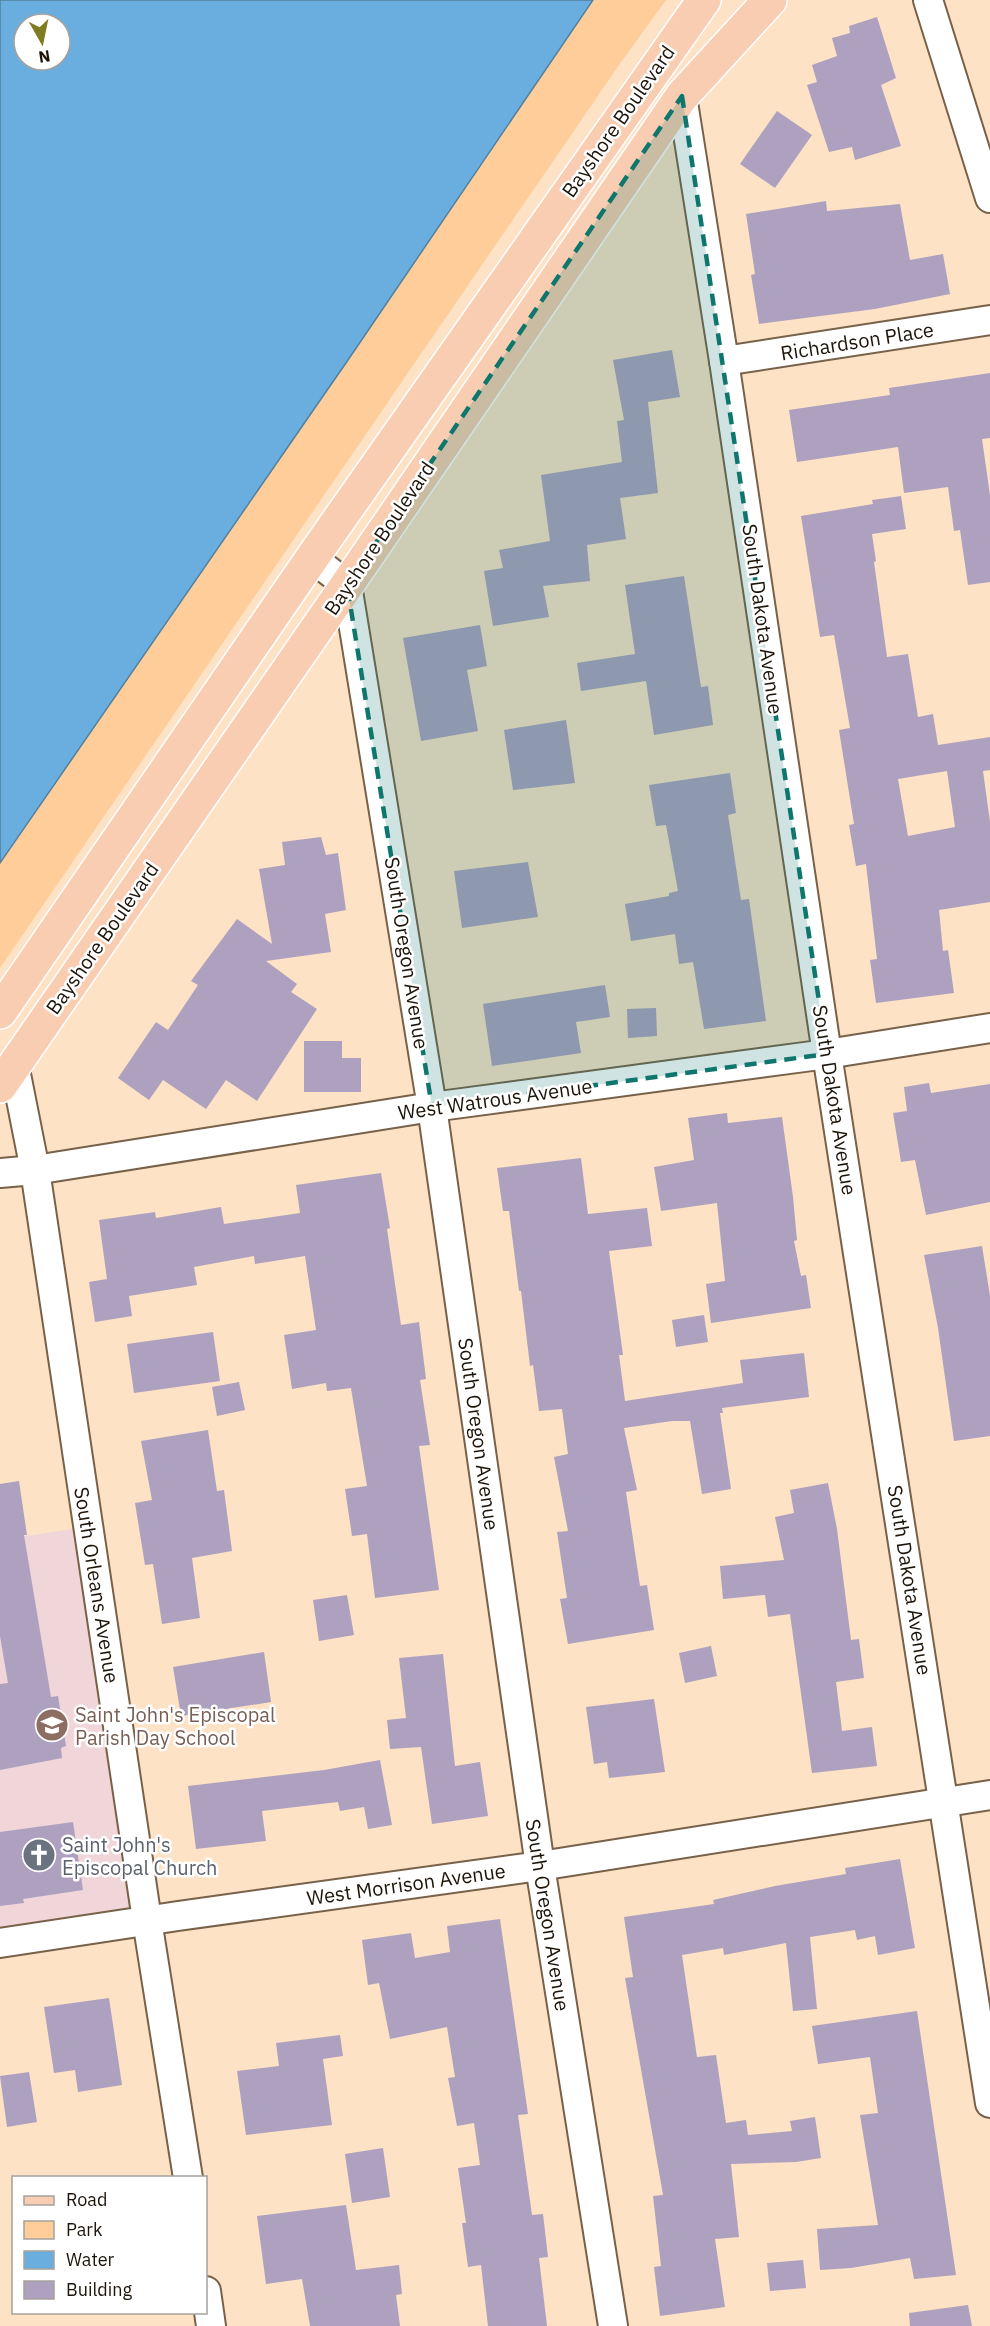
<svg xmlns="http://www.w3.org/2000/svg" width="990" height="2326" viewBox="0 0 990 2326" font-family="'IBM Plex Sans',sans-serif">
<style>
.education{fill:#f0d5d9}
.green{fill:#fecd9a}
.water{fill:#69aede;stroke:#52809e;stroke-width:1.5;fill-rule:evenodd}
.building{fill:#aea0bf;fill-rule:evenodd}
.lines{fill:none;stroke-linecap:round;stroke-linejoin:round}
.minor-casing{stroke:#786149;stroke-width:32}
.major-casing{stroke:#fff;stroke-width:36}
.minor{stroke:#fff;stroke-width:28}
.major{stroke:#f9cdb1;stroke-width:33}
.marked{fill:#0f766e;fill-opacity:0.2;stroke:#0f766e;stroke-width:4.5;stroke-dasharray:12 8;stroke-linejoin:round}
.labels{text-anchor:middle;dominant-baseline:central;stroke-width:5;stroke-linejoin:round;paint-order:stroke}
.street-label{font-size:20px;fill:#1d140a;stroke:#fff}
.education-label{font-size:20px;fill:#785e54;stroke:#fff;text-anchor:start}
.worship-label{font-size:20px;fill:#5b616d;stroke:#fff;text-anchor:start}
</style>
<rect width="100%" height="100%" fill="#fde2c6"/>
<path class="education" d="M73,1529L131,1911L0,1932V1540Z"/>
<path class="green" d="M593,0H666L619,65L0,968V863L348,360Z"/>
<path class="water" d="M0,0H593L348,360L0,863ZM24,24H60V60H24Z"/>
<g class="building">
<path d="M877,17L896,78L881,85L901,146L855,160L852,147L829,152L807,85L817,82L812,65L837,56L832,38L850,33L849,26Z"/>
<path d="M777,111L812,135L775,188L740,164Z"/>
<path d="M826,201L827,211L900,204L910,260L943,254L950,294L875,309L759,324L751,275L755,274L746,214Z"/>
<path d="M672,350L680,397L648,402L658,493L620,498L626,539L587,545L590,581L543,586L549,617L493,626L484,571L503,568L499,550L550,541L541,475L622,462L617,421L624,420L613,360Z"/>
<path d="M990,373V438L982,439L990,495V582L968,585L960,530L954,531L948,487L904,493L898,447L797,462L789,410L890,395L889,388Z"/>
<path d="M901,496L906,529L872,534L876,561L874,562L887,657L908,654L918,717L933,714L938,745L990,737V770L983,771L990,822V902L939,910L943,951L948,950L954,993L876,1003L870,960L877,959L866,864L856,866L849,825L854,824L839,730L850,728L834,635L820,637L801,516L873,504L872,500ZM947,771L955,827L908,836L898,779Z"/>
<path d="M684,576L701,687L708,686L713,725L654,735L646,681L581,691L577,663L635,654L625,585Z"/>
<path d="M480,625L487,666L467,670L478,731L421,741L403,638Z"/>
<path d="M566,720L575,783L513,790L504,730Z"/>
<path d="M730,773L736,813L728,815L741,900L749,899L766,1021L704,1029L693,962L679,964L675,934L631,941L625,904L669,896V893L678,891L666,825L656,826L649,785Z"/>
<path d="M321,837L326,855L338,853L346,910L325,914L331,952L266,961L297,984L291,992L317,1009L257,1101L226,1080L206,1109L163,1080L149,1100L118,1078L156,1022L168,1030L198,985L191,981L237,919L272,944L259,869L285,865L282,842Z"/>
<path d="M528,862L538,917L462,928L454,871Z"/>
<path d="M605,985L610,1017L576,1022L581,1053L492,1066L483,1004Z"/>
<path d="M656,1008L657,1036L628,1038L627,1009Z"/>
<path d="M304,1041H342V1058H361V1092H304Z"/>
<path d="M929,1083L931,1093L990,1084V1202L926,1215L915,1160L901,1162L893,1113L907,1111L904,1087Z"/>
<path d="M727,1113L728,1123L782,1117L793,1197L797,1240L794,1241L801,1276L806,1275L811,1308L711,1323L706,1284L725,1281L717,1203L661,1211L654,1167L694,1160L688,1118Z"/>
<path d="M581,1158L588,1214L647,1208L652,1246L609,1251L623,1355H619L625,1401L743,1383L740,1360L804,1353L809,1397L722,1408L723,1413H720L731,1489L702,1494L690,1421H672L624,1428L637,1490L626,1492L640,1586L647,1585L654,1630L568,1644L560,1599L567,1598L557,1532L568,1531L554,1457L568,1454L562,1409L539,1411L533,1365L530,1366L521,1291H519L509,1211H503L497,1168Z"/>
<path d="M381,1173L390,1228L387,1229L401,1325L419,1322L426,1379L420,1380L430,1445L419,1446L439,1590L375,1598L367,1534L352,1536L345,1489L367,1486L351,1388L327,1391L326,1383L292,1389L284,1335L316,1330L305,1256L255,1264L254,1256L194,1267L197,1285L129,1296L132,1316L95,1322L89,1282L107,1279L99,1220L155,1212L156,1218L221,1207L224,1224L300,1213L296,1185Z"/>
<path d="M982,1246L990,1296V1436L954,1441L938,1328L924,1255Z"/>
<path d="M704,1315L708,1342L676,1347L672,1320Z"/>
<path d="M213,1332L220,1381L134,1393L127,1344Z"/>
<path d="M239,1382L245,1410L217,1416L212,1387Z"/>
<path d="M208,1430L217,1491L224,1490L232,1551L192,1558L200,1618L162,1624L153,1564L145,1565L135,1503L152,1500L141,1441Z"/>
<path d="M19,1481L27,1535H24L51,1697L58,1696L66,1746L61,1748L62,1758L0,1770V1684L8,1683L0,1636V1484Z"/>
<path d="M828,1483L837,1529L851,1640L859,1639L864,1678L836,1682L842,1731L872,1727L877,1766L812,1773L790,1614L768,1617L765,1595L723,1599L720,1566L784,1560L775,1517L794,1513L790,1490Z"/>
<path d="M347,1595L354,1635L319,1641L313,1600Z"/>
<path d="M711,1646L717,1676L685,1683L679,1653Z"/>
<path d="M264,1652L271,1702L181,1716L173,1667Z"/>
<path d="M443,1654L455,1766L480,1762L488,1816L432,1824L421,1747L390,1749L387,1720L406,1718L399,1658Z"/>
<path d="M654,1699L665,1772L609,1778L607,1762L594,1764L586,1707Z"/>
<path d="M380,1760L392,1825L368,1829L364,1807L340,1811L338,1802L262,1811L266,1841L196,1849L188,1786L324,1770Z"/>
<path d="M73,1822L83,1890L23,1899L24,1903L0,1906V1832Z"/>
<path d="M900,1859L915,1948L878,1955L875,1936L857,1940L855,1930L810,1937L817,2009L793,2011L786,1943L724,1955L723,1948L682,1955L697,2057L716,2055L726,2123L746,2120L748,2135L792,2131L790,2121L815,2117L821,2158L796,2162L731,2164L739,2237L715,2239L725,2307L660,2316L654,2267L661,2266L653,2196L663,2195L625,1978L633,1977L624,1917L714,1904L713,1900L775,1886L846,1874L845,1868Z"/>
<path d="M500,1919L528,2114L518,2115L532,2215L543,2214L548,2257L539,2258L547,2326H488L481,2265L468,2267L462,2223H466L458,2168L480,2165L474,2123L457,2126L448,2078L455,2077L447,2027L390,2039L379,1983L368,1985L362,1940L411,1933L415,1958L450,1952L447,1926Z"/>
<path d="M109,1998L122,2085L78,2092L75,2070L54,2073L44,2007Z"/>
<path d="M917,2011L956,2275L914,2279L910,2258L851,2268L820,2270L817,2229L878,2225L860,2115L878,2113L870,2057L818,2064L812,2026Z"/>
<path d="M340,2035L343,2056L323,2059L332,2125L246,2135L237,2071L279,2066L276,2043Z"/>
<path d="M29,2072L37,2122L7,2127L0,2076Z"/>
<path d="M383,2148L390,2197L352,2203L345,2154Z"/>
<path d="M346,2205L356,2270L399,2265L402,2294L396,2295L400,2326H310L302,2279L266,2284L257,2216Z"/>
<path d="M803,2260L806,2288L770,2291L767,2263Z"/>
<path d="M968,2305L972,2326H910L909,2313Z"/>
</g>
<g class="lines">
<g class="minor-casing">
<g id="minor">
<path d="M928,0L990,198"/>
<path d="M682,96L724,361L827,1054L990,2103"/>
<path d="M724,361L990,320"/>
<path d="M312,558L347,585L432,1107L540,1866L613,2326"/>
<path d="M14,1064L35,1170L147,1920L188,2178"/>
<path d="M0,1173L35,1170L432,1107L827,1054L990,1028"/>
<path d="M0,1943L178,1916L540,1866L990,1795"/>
<path d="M206,2291L211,2326"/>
</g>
</g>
<g class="major-casing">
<g id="major">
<path d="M0,1012L312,558L704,0"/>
<path d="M0,1086L347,585L682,96L770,0"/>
</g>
</g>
<use href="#minor" class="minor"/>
<use href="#major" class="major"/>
</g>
<path class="marked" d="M682,96L827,1054L432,1107L347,585Z"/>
<defs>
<g id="school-disc" transform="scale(1.725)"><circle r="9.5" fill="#8d6e63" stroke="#fff"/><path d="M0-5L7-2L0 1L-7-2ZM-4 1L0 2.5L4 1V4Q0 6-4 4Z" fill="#fff"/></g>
<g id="church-disc" transform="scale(1.725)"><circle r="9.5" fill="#6b7280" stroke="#fff"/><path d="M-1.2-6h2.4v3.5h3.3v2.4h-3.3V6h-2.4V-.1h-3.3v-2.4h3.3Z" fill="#fff"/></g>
</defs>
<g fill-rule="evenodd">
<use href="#school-disc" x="52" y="1725"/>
<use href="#church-disc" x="39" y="1855"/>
</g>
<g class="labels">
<g class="street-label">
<text transform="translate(618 121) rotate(-55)">Bayshore Boulevard</text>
<text transform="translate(857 341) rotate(-9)">Richardson Place</text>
<text transform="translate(379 538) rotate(-56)">Bayshore Boulevard</text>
<text transform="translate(763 619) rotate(82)">South Dakota Avenue</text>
<text transform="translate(102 938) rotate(-55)">Bayshore Boulevard</text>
<text transform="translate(407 953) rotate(81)">South Oregon Avenue</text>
<text transform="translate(495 1099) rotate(-8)">West Watrous Avenue</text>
<text transform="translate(835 1100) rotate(81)">South Dakota Avenue</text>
<text transform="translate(479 1434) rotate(82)">South Oregon Avenue</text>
<text transform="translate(910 1580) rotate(81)">South Dakota Avenue</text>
<text transform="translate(97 1585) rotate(81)">South Orleans Avenue</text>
<text transform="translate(406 1884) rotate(-8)">West Morrison Avenue</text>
<text transform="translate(548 1915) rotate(81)">South Oregon Avenue</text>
</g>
<g class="education-label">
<text x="75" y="1714">Saint John's Episcopal<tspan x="75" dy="23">Parish Day School</tspan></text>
</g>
<g class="worship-label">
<text x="62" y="1844">Saint John's<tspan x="62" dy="23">Episcopal Church</tspan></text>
</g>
</g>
<rect x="12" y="2176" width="195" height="138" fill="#ffffff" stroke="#a5a19d" stroke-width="1.5"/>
<rect x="24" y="2196" width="30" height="9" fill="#f9cdb1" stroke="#a5a19d" stroke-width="1.5"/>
<text x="66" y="2206" font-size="18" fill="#1d140a">Road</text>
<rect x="24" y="2221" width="30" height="18" fill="#fecd9a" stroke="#a5a19d" stroke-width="1.5"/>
<text x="66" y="2236" font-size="18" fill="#1d140a">Park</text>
<rect x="24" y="2251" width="30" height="18" fill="#69aede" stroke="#a5a19d" stroke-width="1.5"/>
<text x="66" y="2266" font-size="18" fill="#1d140a">Water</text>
<rect x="24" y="2281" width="30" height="18" fill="#aea0bf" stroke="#a5a19d" stroke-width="1.5"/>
<text x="66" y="2296" font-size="18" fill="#1d140a">Building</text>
<g transform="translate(42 42) rotate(171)"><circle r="28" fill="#ffffff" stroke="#a5a19d" stroke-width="1.5"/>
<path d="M0-4.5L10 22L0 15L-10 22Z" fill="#7f7b21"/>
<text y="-9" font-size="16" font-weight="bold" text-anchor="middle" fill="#1d140a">N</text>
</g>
</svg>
